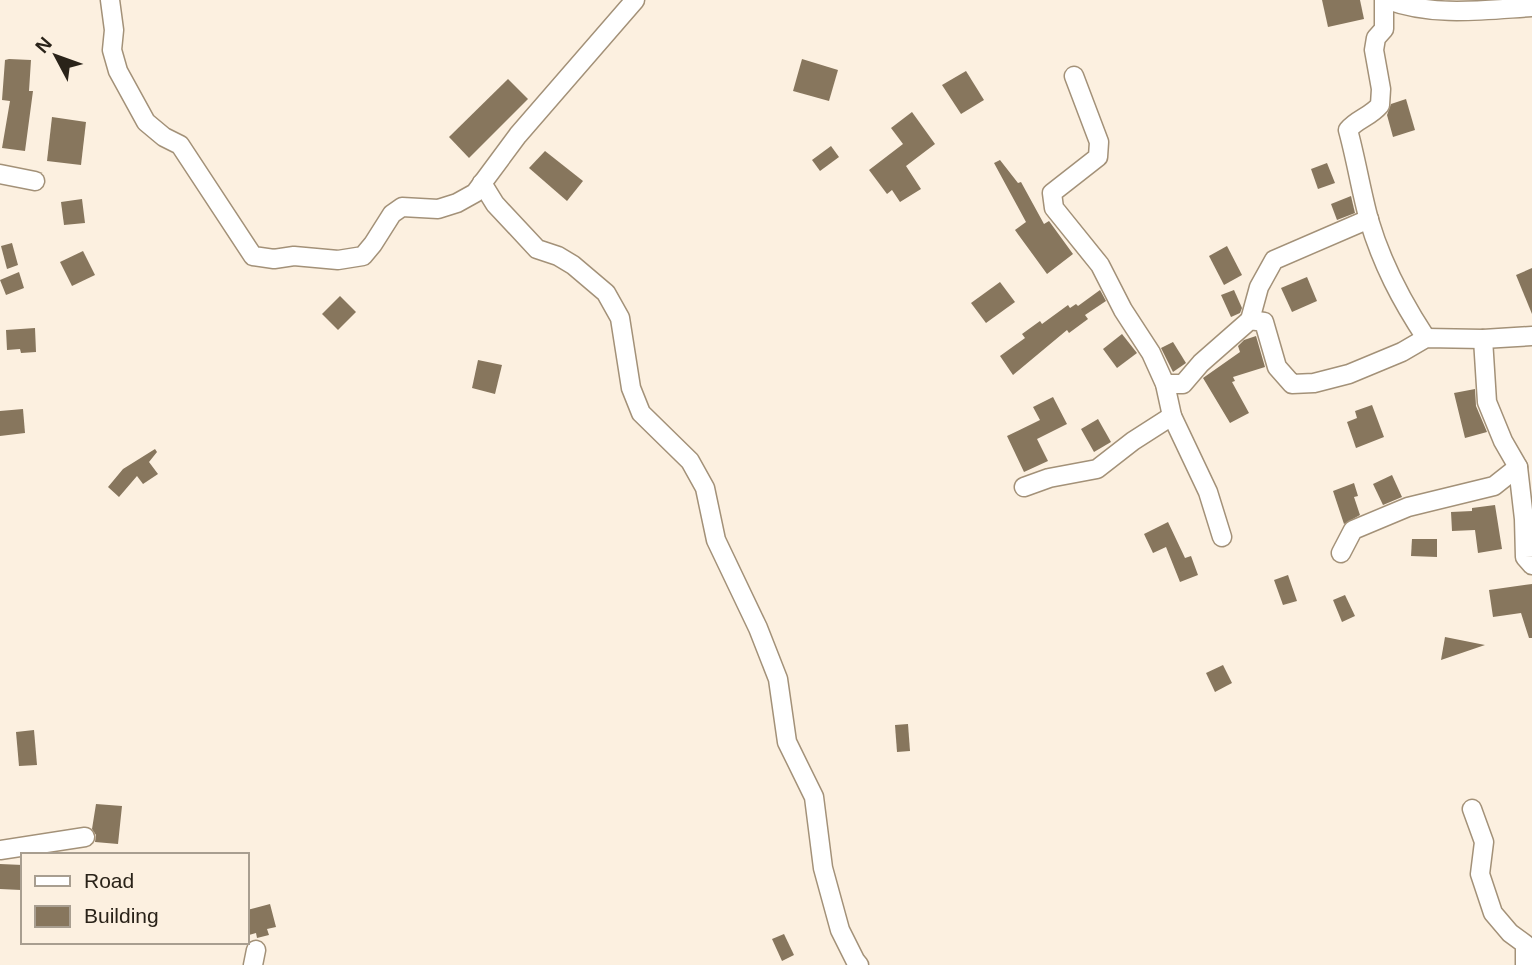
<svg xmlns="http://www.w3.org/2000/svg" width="1532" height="965" viewBox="0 0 1532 965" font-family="Helvetica,sans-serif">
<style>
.building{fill:#87765d}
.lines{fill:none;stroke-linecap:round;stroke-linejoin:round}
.street-casing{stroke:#a39178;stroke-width:21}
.street{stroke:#fff;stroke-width:18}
</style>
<rect width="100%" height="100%" fill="#fcf0e0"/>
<g class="building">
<path d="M1322,0H1360L1364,19L1328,27Z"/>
<path d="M9,59L31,60L29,91H33L25,151L2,148L10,101L2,100L5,60Z"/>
<path d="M802,59L838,70L829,101L793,91Z"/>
<path d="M966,71L984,100L961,114L942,85Z"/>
<path d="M508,79L528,99L469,158L449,137Z"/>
<path d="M1406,99L1415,130L1393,137L1387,115L1391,104Z"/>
<path d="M912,112L935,144L906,166L921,189L900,202L892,190L887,194L869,170L903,144L891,128Z"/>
<path d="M52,117L86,122L81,165L47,161Z"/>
<path d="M831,146L839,157L820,171L812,160Z"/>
<path d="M545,151L583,181L567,201L529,168Z"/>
<path d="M1000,160L1018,183L1021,182L1044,224L1049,221L1073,254L1047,274L1015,230L1026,222L994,163Z"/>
<path d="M1327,163L1335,183L1318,189L1311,169Z"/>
<path d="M1351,196L1355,213L1337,220L1331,204Z"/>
<path d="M82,199L85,223L64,225L61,202Z"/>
<path d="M12,243L18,265L7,269L1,246Z"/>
<path d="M1227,246L1242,275L1224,285L1209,256Z"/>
<path d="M83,251L95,275L72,286L60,262Z"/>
<path d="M1532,268V314L1516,275Z"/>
<path d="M19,272L24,288L6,295L0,280Z"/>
<path d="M1307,277L1317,301L1292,312L1281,288Z"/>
<path d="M1000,282L1015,302L986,323L971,303Z"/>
<path d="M1100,290L1106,301L1085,315L1088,319L1069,333L1067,330L1013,375L1000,356L1025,338L1022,334L1040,321L1042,324L1068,305L1070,308L1076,304L1078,306Z"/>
<path d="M1234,290L1242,308L1240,313L1231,317L1221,295Z"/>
<path d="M340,296L356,312L338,330L322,314Z"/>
<path d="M35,328L36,352L21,353L20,349L7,350L6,330Z"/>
<path d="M1122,334L1137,353L1117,368L1103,349Z"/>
<path d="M1256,336L1265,367L1233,377L1235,381L1232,382L1249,413L1230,423L1203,378L1240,352L1238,346L1244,340Z"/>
<path d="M1173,342L1186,363L1173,372L1161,348Z"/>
<path d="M478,360L502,365L495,394L472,388Z"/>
<path d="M1475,389L1476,406L1487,432L1465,438L1454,393Z"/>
<path d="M1053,397L1067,424L1037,439L1048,461L1024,472L1007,436L1040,420L1033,407Z"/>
<path d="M1372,405L1384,437L1356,448L1347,422L1357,418L1355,411Z"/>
<path d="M23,409L25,433L0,436V411Z"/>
<path d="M1098,419L1111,442L1094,452L1081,429Z"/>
<path d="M155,449L157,452L149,462L158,474L143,484L137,476L119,497L108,487L123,469Z"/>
<path d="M1392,475L1402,497L1383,505L1373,484Z"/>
<path d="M1354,483L1358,496L1354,497L1360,515L1344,524L1333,491Z"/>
<path d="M1495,505L1502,549L1478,553L1475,530L1452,531L1451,512L1472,511V508Z"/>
<path d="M1168,522L1185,558L1191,556L1198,575L1180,582L1166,547L1153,553L1144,534Z"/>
<path d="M1412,539H1437V557L1411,556Z"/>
<path d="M1288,575L1297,601L1283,605L1274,580Z"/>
<path d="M1532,584V638H1529L1521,613L1493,617L1489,590Z"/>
<path d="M1345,595L1355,616L1342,622L1333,600Z"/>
<path d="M1445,637L1485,645L1441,660Z"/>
<path d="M1223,665L1232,683L1215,692L1206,673Z"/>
<path d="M908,724L910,751L897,752L895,725Z"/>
<path d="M34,730L37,765L19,766L16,732Z"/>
<path d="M96,804L122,806L118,844L95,842L96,835L92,829Z"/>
<path d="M0,864L23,865L21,890L0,889Z"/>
<path d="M270,904L276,927L267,929L269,935L257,938L256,933L249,935L247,910Z"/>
<path d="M784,934L794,955L782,961L772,939Z"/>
</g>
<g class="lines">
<g class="street-casing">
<g id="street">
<path d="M110,0L114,30L112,50L118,71L146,122L164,137L180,145L253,256L274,259L294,256L338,260L363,256L373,244L392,214L402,207L438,209L457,203L475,193L518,135L635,0"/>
<path d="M1384,0V29L1376,38L1374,50L1381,89L1380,105C1370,117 1357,119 1348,130C1356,159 1361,191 1369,220C1382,264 1401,300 1426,338"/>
<path d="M1388,0C1433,17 1484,10 1532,7"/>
<path d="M1074,76L1099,142L1098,157L1052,193L1054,208L1100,265L1123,310L1151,353L1165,384L1172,416L1208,492L1222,537"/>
<path d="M0,174L35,181"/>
<path d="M482,183L495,204L537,249L558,256L573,265L606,293L620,318L631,388L641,413L690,461L705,488L716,540L758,628L778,679L787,742L814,797L823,868L840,930L855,960L859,965"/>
<path d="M1250,320L1259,287L1274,260L1369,219"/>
<path d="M1483,339L1487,402L1503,441L1518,467L1524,519L1525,557L1532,565"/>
<path d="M1165,384H1183L1201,363L1250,320L1264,322L1277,367L1292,384L1314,383L1349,374L1402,352L1426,338L1483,339L1532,336"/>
<path d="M1024,487L1049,478L1097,469L1133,441L1172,416"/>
<path d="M1341,553L1353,530L1408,507L1494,486L1518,467"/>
<path d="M1472,809L1484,842L1480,874L1493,913L1510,933L1525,944V965"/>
<path d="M0,850L85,837"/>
<path d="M253,965L256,950"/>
</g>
</g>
<use href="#street" class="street"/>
</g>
<rect x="21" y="853" width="228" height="91" fill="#fcf0e0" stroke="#a89e90" stroke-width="2"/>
<rect x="35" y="876" width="35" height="10" fill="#ffffff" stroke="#a89e90" stroke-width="2"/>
<text x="84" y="888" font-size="21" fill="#2a2319">Road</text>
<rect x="35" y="906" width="35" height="21" fill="#87765d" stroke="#a89e90" stroke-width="2"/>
<text x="84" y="923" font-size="21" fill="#2a2319">Building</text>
<g transform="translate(56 56) rotate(311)" stroke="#fcf0e0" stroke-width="5" paint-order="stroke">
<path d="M0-5L12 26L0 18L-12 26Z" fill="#2a2319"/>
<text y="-10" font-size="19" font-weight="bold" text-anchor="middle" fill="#2a2319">N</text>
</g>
</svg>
